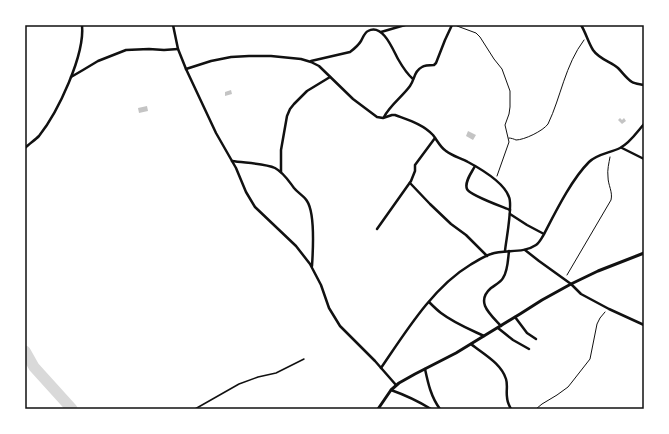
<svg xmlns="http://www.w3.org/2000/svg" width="669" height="434" viewBox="0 0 669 434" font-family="Quicksand,sans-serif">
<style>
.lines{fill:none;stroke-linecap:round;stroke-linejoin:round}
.river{stroke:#d9d9d9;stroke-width:11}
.building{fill:#c4c4c4}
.path{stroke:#111;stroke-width:1}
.service{stroke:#111;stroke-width:1.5}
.minor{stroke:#111;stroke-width:2.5}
.tertiary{stroke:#111;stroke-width:3}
.neatline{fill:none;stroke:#111;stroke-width:1.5}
</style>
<rect width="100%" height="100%" fill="#fff"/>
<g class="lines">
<path class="river" d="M25,351L34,367L72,409"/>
</g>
<g class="building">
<path d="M231,90L232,94L225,96V92Z"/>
<path d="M147,106L148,111L139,113L138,108Z"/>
<path d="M620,118L622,120L624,118L626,121L622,124L618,120Z"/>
<path d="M468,131L476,135L473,140L466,136Z"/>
</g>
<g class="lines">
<g class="path">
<path d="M457,26L476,33L480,37L494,59L502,69L510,91V107L509,114L505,125L509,142L497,176"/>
<path d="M509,138C511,138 514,139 516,140C524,140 543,131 548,124C561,97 565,65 584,40"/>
<path d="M567,275L611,200C613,192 608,185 608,177C607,170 609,163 610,157"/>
<path d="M536,409L542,404L557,395L568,387L572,382L590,359L597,324L600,318L605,312"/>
</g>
<path class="service" d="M195,409L239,384L258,377L276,373L304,359"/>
<g class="minor">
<path d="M173,25L178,49L186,69L216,133L236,168L246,192L255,207L296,246L310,264L321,285L329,308L340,326L375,361L396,385"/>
<path d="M581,25C586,33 588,42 593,50C599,59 611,62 618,68C623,73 626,78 632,82C635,84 640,84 644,85"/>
<path d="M381,32L405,25"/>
<path d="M311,61L350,52C354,49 358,46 361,41C363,38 364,33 368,31C383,23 393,50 398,59C402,66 407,74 413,79"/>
<path d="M186,69L211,61L231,57L249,56H271L301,59L311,62L319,66L353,99L377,117L383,118L392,115H395C408,120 423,124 433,135C437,140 440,147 446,151C452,156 461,158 468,162C481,169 504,182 509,197C513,206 506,240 505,251"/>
<path d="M71,77L83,70L98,61L126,50L149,49L164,50L178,49"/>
<path d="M384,117C390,105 402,97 410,86C415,79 414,71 422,67C425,65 430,65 434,65L436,63L445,40L452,25"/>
<path d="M25,148C29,144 35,140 39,136C58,112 85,55 82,25"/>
<path d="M622,148L644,159"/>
<path d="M232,161C244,163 265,163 275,168C284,173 288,180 294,188C298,193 304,196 307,201C315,213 313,251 312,266"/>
<path d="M475,166C472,172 464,182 467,189C469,195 503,207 510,210"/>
<path d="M281,172V150L287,116L290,109L294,104L307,91L330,77"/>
<path d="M410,183L430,204L451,224L466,235L487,256"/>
<path d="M510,214L527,225L544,234"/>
<path d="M377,229L411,181L415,171V165L435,138"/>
<path d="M525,250L539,261L571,284L581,294L609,309L644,325"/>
<path d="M429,302C433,306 437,310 441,313C454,323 469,329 484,336"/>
<path d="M515,317L527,333L536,339"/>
<path d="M501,326C490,314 475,302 491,288C495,285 501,282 503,278C508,271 508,258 509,251"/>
<path d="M498,328L513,340L529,349"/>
<path d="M471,344C483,354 501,363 506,379C508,385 506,391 507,397C507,402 509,405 511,409"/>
<path d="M381,368C405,333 433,287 470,265C477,261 484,256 491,254C505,249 523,254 536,245C539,243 541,239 543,236C555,213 571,180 589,162C597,154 610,153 620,148C630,143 637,132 644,124"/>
<path d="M425,369C428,383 431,397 440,409"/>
<path d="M391,390C405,395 418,401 431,409"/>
</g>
<path class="tertiary" d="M378,409L391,390L399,383L415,374L456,353L520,314L542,300L571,284L598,271L644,253"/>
</g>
<rect width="669" height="434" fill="none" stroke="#ffffff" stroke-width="52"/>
<rect x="26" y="26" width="617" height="382" class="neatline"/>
</svg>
